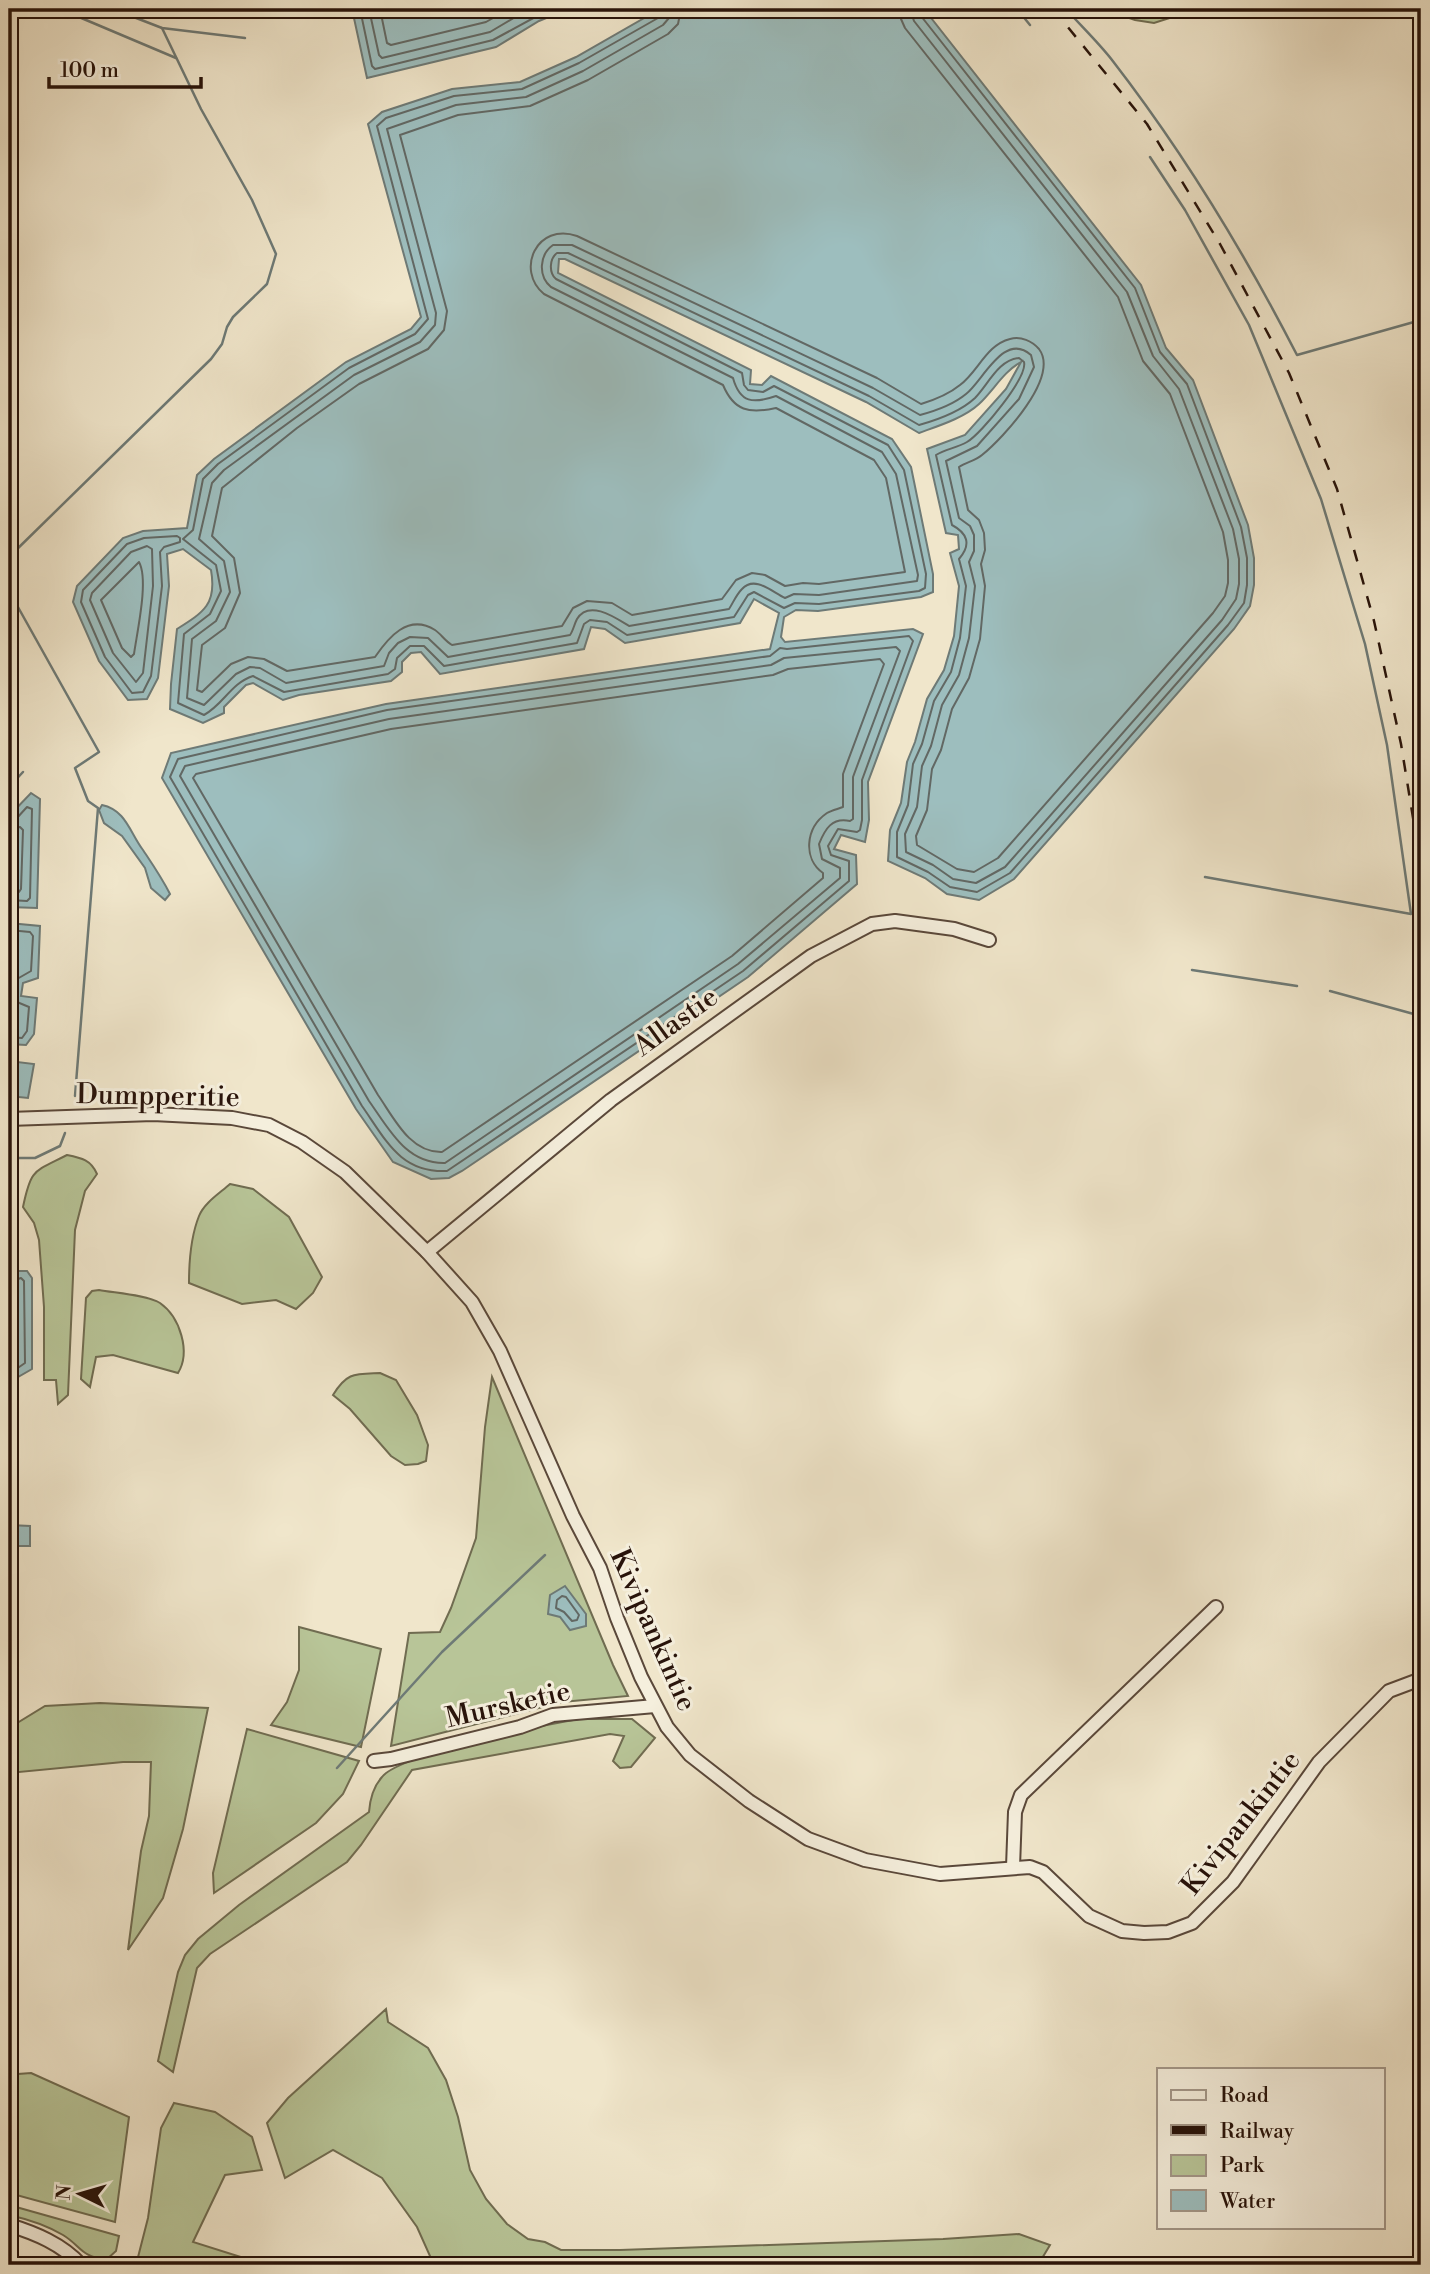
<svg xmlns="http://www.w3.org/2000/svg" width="1430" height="2274" viewBox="0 0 1430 2274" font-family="'Libre Bodoni',serif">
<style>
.green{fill:#b8c598;stroke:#706c51;stroke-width:2}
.water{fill:#9dbebe;stroke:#6e7a76;stroke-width:2}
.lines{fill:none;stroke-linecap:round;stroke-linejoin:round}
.shore{stroke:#626864;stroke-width:2}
.stream{stroke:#6e7a76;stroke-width:2.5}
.minor-casing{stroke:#5a483a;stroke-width:16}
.minor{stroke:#f5efdd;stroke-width:12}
.rail{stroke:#28130a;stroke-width:2.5;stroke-dasharray:12 12;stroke-linecap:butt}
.labels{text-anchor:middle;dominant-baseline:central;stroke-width:6;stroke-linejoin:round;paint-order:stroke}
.street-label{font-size:28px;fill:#28130a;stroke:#f5efdd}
</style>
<rect width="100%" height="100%" fill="#f0e6cb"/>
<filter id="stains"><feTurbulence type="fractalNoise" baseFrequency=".00286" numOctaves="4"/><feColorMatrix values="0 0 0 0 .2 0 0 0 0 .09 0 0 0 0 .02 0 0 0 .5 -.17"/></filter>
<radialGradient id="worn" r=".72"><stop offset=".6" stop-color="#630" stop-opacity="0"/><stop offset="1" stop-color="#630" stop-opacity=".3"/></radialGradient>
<g class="green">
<path d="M1103,9H1198L1154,23L1135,20Z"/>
<path d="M67,1155C82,1158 91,1160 97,1174L85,1191L75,1230L68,1395L58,1404L56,1380H44V1307L39,1240L34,1223L23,1207C31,1168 34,1172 67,1155Z"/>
<path d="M230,1184L253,1189L289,1217L322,1277L313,1293L296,1309L276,1300L242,1304L189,1283C189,1262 191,1236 199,1216C204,1203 220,1193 230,1184Z"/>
<path d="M99,1290C115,1293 147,1295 160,1303C180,1317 191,1352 178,1373L113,1355L96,1357L90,1387L81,1379L86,1298L92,1291Z"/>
<path d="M380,1373L396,1380L417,1415L428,1445L426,1461L418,1464L405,1465L391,1456L350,1409L333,1395C347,1372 355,1374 380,1373Z"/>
<path d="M492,1377L613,1665L628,1696L562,1702L391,1746L409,1633L440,1632L451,1608L476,1538L485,1427Z"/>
<path d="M299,1627L381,1649L361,1747L271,1725L287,1702L299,1670Z"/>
<path d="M100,1703L208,1708L183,1829L163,1898L128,1950L141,1851L149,1816L151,1762H123L9,1773V1728L45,1706Z"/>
<path d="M579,1719H632L655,1738L631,1767L620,1768L613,1761L624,1736L610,1734L412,1770L361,1845L347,1862L210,1954L197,1968L173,2072L158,2061L178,1972L185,1955L198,1939L239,1905L369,1812C370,1799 373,1787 382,1777C400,1754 544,1725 579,1719Z"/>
<path d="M247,1729L359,1761L343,1794L316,1823L214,1893L213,1873Z"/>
<path d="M386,2009L388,2022L428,2048L446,2080L458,2117L470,2170L486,2199L507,2224L528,2239L545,2242L561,2250H620L943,2239L1019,2234L1050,2245L1038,2265H434L417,2227L382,2178L333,2150L285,2178L267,2123L288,2098Z"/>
<path d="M31,2073L129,2117L115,2222L9,2193L11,2084L18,2074Z"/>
<path d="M174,2103L215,2112L252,2137L262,2170L225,2175L193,2242L247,2259L246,2265H136L148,2218L161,2128Z"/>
<path d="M9,2205L119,2236L116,2251L106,2260C80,2256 81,2246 63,2235C46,2225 27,2219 9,2215Z"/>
</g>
<g class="water">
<path d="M352,9H557L556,14L539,21L496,47L367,78Z"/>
<path d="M660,9H924L1141,285L1166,348L1193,380L1248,525L1254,558V585L1250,606L1234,629L1014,879L979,900L947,894L925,878L888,861L890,830L901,803L907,762L915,742L927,699L944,670L954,636L959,586L950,553L959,549L958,535L946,533L927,449L965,435L1006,389L1021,362C1003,372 994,390 979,404C964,418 938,426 919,433L866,402L565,259H559L558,273L751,370L750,384L762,385L771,376L892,439L911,467L933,574V592L921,597L818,611L796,610L784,617L781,637L785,642L913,629L923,634L868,782L869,820L865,842L841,835L834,849L856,855L857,884L748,977L462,1171L449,1178L431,1179L393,1162L356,1109L162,778L171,753L386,704L770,649L779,613L754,599L740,623L625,643L605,629L591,627L584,649L440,674L421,652L411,653L402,662V672L391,681L299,695L283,700L253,683L246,685L224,707V713L203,723L170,709L171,684L177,629C204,612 217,604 211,570L183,549L167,554L169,586L158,678L147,699L128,700L99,661L73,602L77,586L123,538L143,531L187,528L197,475L214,459L346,362L411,329L421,317L368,124L382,112L452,89L520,82L576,57Z"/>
<path d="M31,793L40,799L37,908L9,907V816Z"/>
<path d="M102,805C126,810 130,833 143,850C153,865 162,878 170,894L165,900L151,888L145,868L122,836L104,823L99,810Z"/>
<path d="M9,923L40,926L38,978L23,983L21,996L37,998L34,1034L26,1045L9,1044Z"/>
<path d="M9,1061L34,1064L28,1098L9,1096Z"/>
<path d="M14,1271H27L32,1278V1369L11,1381L10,1277Z"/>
<path d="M9,1525L30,1526V1546H9Z"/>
<path d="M565,1586L586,1614V1626L570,1630L560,1617L548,1614L550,1595Z"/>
</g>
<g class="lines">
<g class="shore">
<path d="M360,9L372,66L375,69L493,40L550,9"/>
<path d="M369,9L379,55L382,58L490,32L529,9"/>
<path d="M380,9L387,43L391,45L486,22L509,9"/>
<path d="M662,9L658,18L579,63L522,89L454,96L386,118L377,126L428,319L415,334L349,368L218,464L203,479L193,530L183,539L216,565L221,591L210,614L184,634L178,703L204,715C223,705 231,683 253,676L284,692L388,674L395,669L397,658L410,646H424L444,666L577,643L584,624L590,620L607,622L627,635L734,617L748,595L754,592L784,608L795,603L819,604L919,591L925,588L926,574L904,470L888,445L774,386L763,392L748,390L744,385L742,373L556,279C549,273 549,259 557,253H568L869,396L919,425C937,420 961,411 975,398C988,385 998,360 1019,358L1024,362C1028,377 981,434 967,442C957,448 945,449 936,455L952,525C967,533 972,544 959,559L966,586L960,638L951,672L934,701L922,744L913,764L908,805L897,832V857L928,872L950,887L977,892L1010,873L1228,625L1244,603L1247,585V558L1241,527L1187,384L1160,352L1135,288L921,16L919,9"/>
<path d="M671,9L669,18L663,25L583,71L526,97L456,105L387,129L436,313L435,325L420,342L354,375L224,470L212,483L199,539L224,561L230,592L216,621L192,639L187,698L204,705L236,674L250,667L260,668L286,683L384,666L389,653L398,643L410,637L428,638L448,657L570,635C573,631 574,625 577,619C589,599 616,618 629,626L729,609C733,603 736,595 742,589C755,575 772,592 785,598L794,594L819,595L917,581L918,575L896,474L882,452L776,396C753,404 740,403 733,378L551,287C538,276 539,255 553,245H572L873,388L920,415C935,411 954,404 966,394C983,381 1004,331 1031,355L1034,367L1019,399L977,446L946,461L959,518L970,526L974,535V551L969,562L975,586L969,638L959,675L942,705L931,746L922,766L917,807L905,834L906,852L933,865L953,879L976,883L1005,867L1222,620L1236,599L1239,584V559L1233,529L1179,389L1153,356L1127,292L914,21L910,9"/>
<path d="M681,9L678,24L668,34L588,80L530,106L458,115L400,135L447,311L444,330L428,349L359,384L297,428L222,488L212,536L234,558L240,593L225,628L202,645L197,690L202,692L231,664L248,657L264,659L287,671L375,657C388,638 408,613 435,630C441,634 445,641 452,645L562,626L573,608L587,601L612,603L632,615L722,599L736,580L752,573L765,575L785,586L803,583L819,584L905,572L886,478L874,460L776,408C749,414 734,411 723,385L544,294C515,270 537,222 577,236L877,378L921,404C934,400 949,394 960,385C978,372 986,345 1010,339C1021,336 1032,341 1039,349C1060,377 1003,438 982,455C975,461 966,462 959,467L968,510L979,520L984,533L985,550L981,564L985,586L980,639L969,678L952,709L941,750L932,769L927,810L916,836L917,845L957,869L974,872L998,858L1213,613L1225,596L1228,583V560L1223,532L1170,394L1143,361L1118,297L905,28L901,19L899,9"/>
<path d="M177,536L180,538V542L164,547L160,552L162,586L151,676L143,692L132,693L105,657L81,602L83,590L127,544L144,538Z"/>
<path d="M147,546L152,549L153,586L143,673L136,682L113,653L90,600L92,593L131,552Z"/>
<path d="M139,562C149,580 137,632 134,654L131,657L122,648L101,600Z"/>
<path d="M909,636L913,641L862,780V820L860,830L857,832L838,829L828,846L831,855L849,861V881L743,971L447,1171C400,1173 386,1140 362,1106L170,777L178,759L387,710L770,656L780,648L787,649Z"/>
<path d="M896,647L900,651L853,777V819L850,821C832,817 825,829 819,844L822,859L840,868V878L738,964L445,1163C406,1164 389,1129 369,1101L180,776L185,766L389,719L771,665L784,658Z"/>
<path d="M880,659L884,664L843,774V807C838,809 832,810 827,813C805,828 803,859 823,873V878L732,956L442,1152C410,1153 394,1118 378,1095L193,778L196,774L391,729L773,675L788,669Z"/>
<path d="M9,820L16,819L27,807L32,809L30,898L27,901L9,900"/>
<path d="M9,829L20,827L23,830L21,889L19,892H9"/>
<path d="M9,930L30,932L33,936L31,971L17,979L14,995L17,1002L29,1007L27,1031L22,1038L9,1037"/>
<path d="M9,1282L21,1278L24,1281L25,1363L9,1374"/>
<path d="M9,1291H14L16,1294V1358L9,1364"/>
<path d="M562,1596L566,1597L579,1615L577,1620L572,1621L564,1612L556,1608L557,1600Z"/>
</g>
<g class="stream">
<path d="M60,9L176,58"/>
<path d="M113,9L162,28L245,38"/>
<path d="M1017,9L1030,25"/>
<path d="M1066,9C1081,26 1098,42 1112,60C1184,153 1244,252 1297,355L1421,320"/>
<path d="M1150,157L1185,210L1249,325L1321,499L1365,644L1387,745L1411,914L1205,877"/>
<path d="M9,557L211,359L222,344L227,327L233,317L267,284L276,254L252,200L201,109L162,28"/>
<path d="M9,591L99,752L75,768L88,801L98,808L75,1096"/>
<path d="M9,787L23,772"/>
<path d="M1192,970L1297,986"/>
<path d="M1330,991L1421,1016"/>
<path d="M9,1158H35L60,1146L65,1133"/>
<path d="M337,1768L442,1652L545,1555"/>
</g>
<g class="minor-casing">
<g id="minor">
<path d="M9,1119L153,1114L232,1118L269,1125L302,1142L345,1172L427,1252L472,1302L500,1351L573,1516L600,1568L617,1618L641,1677L667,1727L690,1755L749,1801L808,1839L865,1860L940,1874L1030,1867L1043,1872L1089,1916L1122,1931L1144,1933L1168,1932L1192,1923L1233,1882L1319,1762L1389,1691L1421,1679"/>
<path d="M427,1252L611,1100L811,956L872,924L895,921L954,929L989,940"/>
<path d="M374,1761L391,1759L520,1727L553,1715L655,1706"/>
<path d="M1013,1867L1015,1812L1021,1795L1216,1607"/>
<path d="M9,2225C35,2233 62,2244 81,2265"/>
</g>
</g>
<use href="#minor" class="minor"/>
<path class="rail" d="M1053,9L1147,124L1220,244L1289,373L1337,489L1374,621L1401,744L1421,867"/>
</g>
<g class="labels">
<g class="street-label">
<text transform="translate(676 1022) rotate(-36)">Allastie</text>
<text transform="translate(158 1096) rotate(1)">Dumpperitie</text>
<text transform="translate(653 1630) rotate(66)">Kivipankintie</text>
<text transform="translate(508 1705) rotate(-13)">Mursketie</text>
<text transform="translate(1241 1823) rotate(-52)">Kivipankintie</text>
</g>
</g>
<rect width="1430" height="2274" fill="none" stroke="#f0e6cb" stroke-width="35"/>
<rect x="10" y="10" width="1409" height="2253" fill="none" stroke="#28130a" stroke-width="3.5"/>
<rect x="18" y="18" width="1395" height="2239" fill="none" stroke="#28130a" stroke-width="2"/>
<rect x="1157" y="2068" width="228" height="161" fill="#f5efdd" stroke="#a39789" stroke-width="2"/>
<rect x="1171" y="2090" width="35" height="10" fill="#f5efdd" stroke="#a39789" stroke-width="2"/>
<text x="1220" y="2102" font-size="21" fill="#28130a">Road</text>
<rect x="1171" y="2125" width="35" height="10" fill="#28130a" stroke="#a39789" stroke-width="2"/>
<text x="1220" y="2138" font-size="21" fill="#28130a">Railway</text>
<rect x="1171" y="2155" width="35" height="21" fill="#b8c598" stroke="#a39789" stroke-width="2"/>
<text x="1220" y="2172" font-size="21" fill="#28130a">Park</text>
<rect x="1171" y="2190" width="35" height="21" fill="#9dbebe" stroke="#a39789" stroke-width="2"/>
<text x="1220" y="2208" font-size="21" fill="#28130a">Water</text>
<g transform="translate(80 2194) rotate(275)" stroke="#f5efdd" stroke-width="5" paint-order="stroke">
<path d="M0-5L12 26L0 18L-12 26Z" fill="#28130a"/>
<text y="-10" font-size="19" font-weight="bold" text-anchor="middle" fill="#28130a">N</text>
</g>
<path d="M49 77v10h152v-10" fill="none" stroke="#28130a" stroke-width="3.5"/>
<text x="60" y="77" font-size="21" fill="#28130a" stroke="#f5efdd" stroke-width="5" paint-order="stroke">100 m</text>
<rect width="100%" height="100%" filter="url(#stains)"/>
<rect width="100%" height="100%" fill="url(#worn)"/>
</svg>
